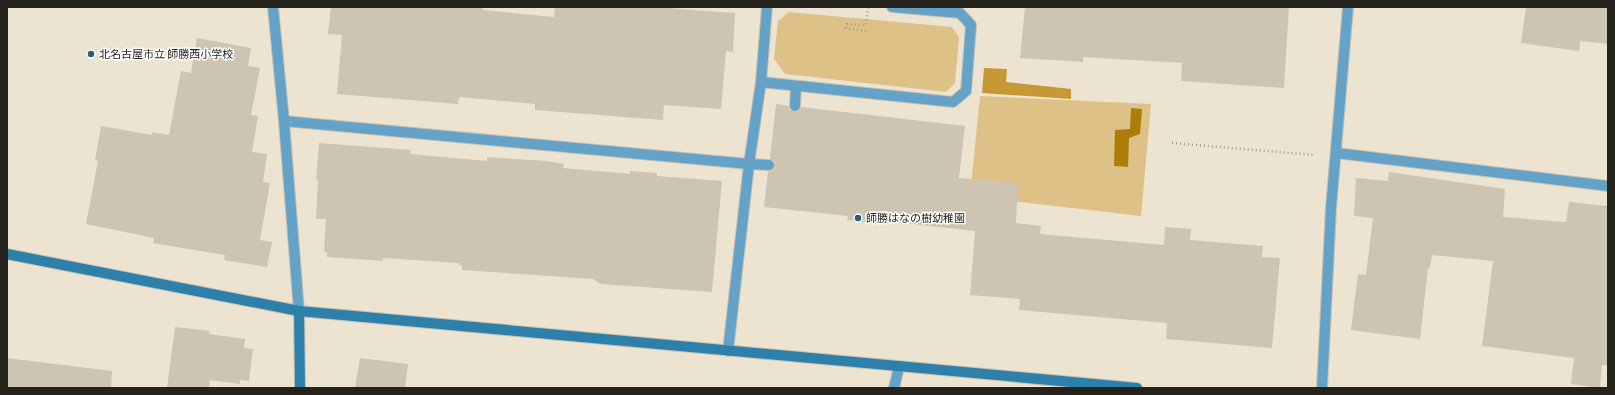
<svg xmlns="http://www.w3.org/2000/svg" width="1615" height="395" viewBox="0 0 1615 395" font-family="Bitter,'Noto Sans JP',serif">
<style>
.green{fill:#dec187}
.forest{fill:#c79935}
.water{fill:#aa7e07}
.building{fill:#cdc4b2}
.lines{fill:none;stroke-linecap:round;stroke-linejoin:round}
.lane-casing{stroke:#c9c0b0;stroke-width:12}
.street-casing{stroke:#c9c0b0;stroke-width:12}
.secondary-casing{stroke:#c9c0b0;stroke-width:12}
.path{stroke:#a19a8c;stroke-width:2.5;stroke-dasharray:1 3;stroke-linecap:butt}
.lane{stroke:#64a3c7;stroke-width:10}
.street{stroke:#64a3c7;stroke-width:10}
.secondary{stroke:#2d80aa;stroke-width:10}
.poi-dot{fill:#295d79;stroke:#fff;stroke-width:1.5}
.labels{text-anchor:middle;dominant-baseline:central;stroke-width:3;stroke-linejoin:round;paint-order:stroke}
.poi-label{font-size:11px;fill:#26231c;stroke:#fff;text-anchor:start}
</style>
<rect width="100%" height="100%" fill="#ede3d1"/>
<g class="green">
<path d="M789,12L952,27L959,37L955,83L946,92L785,74L774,59L778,21Z"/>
<path d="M980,96L1151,104L1141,216L970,196Z"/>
</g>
<path class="forest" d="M984,68L1007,69L1006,82L1071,89V99L982,93Z"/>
<path class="water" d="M1131,108L1142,109L1140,134L1129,138L1128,167L1114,166L1115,130L1130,129Z"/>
<g class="building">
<path d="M331,7H483V10L554,17L555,7H653L735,13L733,52L726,51L721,109L664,105L663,120L535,110V104L459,97L458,104L337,94L342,35L328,34Z"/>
<path d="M1025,7H1289L1284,88L1181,81L1182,63L1083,57V62L1020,58Z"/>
<path d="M1526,7H1608V44L1580,41L1579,51L1521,43Z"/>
<path d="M197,38L251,48L248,66L260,68L251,115L258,116L252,152L267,154L263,182L270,183L260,240L272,242L267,267L224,260L225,255L153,243L154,238L86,224L98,161L95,160L101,126L152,135V132L169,135L181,71L191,73Z"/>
<path d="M776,104L789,106V109L794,112H798L801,107L965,126L959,178L1018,183L1016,223L1041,226L1040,234L1164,245L1165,227L1191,229L1190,240L1263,246L1262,257L1280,258L1272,348L1166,339L1167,323L1019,310L1020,299L970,295L975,231L886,221L885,224L847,220L848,216L764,207L768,171H772L775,166V162L770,159Z"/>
<path d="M319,143L411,150L410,154L487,161V157L546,161L564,164L563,168L630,174V171L657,173V176L722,181L712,292L601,284L593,279L462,270V265H459V263L383,258V261L327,257V252L324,251L326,219H316L318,180L316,179Z"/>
<path d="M1389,172L1505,189L1503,217L1566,222L1569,202L1608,206V365H1602L1600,388L1571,384L1574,358L1482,346L1493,261L1432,255L1430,268H1428L1420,339L1351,330L1358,274L1366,275L1373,218L1354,216L1356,178L1388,181Z"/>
<path d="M175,327L210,331L209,334L245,339L244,348L253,349L249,381L240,380V384L210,380L209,388H167Z"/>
<path d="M7,358L112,371L111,388H7Z"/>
<path d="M360,358L408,364L405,388H355Z"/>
</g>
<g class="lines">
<g class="lane-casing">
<g id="lane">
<path d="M795,106L796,86"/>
<path d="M749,164L769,165"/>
</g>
</g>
<g class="street-casing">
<g id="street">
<path d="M273,7L284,121L299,311"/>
<path d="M761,82L953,102L966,91L971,25L960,13L892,7"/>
<path d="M284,121L749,164"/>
<path d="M1336,153L1608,186"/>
<path d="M728,351L749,164L761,82L767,7"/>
<path d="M894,388L899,367"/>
<path d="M1322,388L1331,208L1348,7"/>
</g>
</g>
<g class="secondary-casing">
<g id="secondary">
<path d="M7,254L299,311L1137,388"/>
<path d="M299,311L300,388"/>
</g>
</g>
<g class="path">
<path d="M866,31L846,28L847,24L866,25L868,7"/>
<path d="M1172,143L1314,155"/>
</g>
<use href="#lane" class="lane"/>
<use href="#street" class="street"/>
<use href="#secondary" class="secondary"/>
</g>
<g class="poi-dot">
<circle cx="91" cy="54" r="4"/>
<circle cx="858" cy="218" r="4"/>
</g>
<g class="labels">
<g class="poi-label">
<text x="99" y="54">北名古屋市立 師勝西小学校</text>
<text x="866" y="218">師勝はなの樹幼稚園</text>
</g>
</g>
<rect width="1615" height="395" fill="none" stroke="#26231c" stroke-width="16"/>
</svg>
